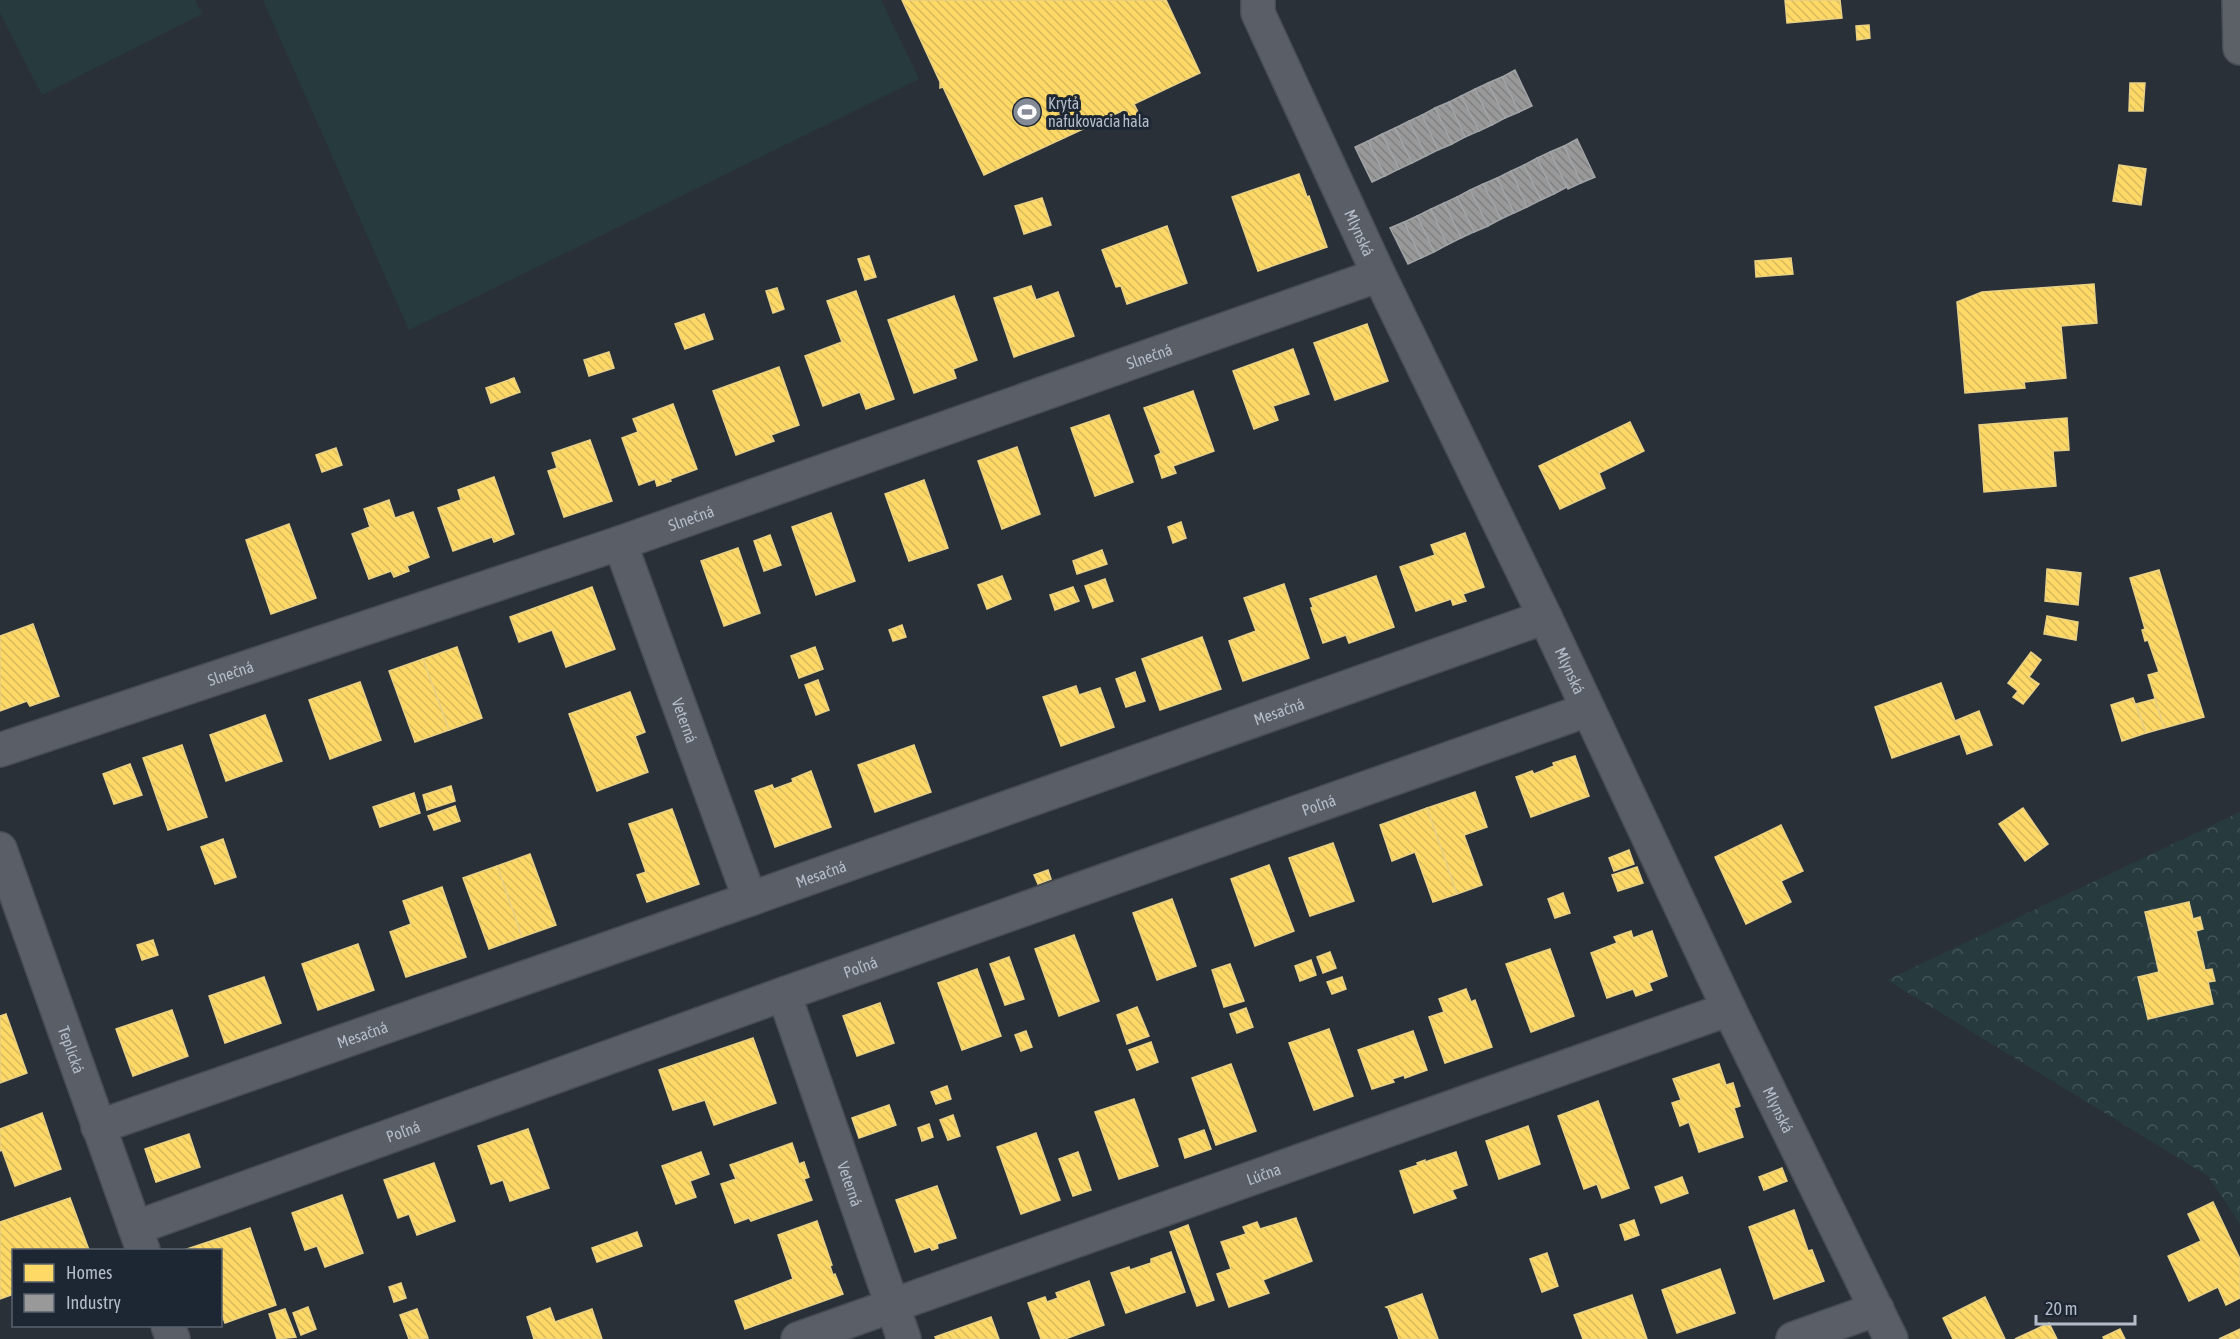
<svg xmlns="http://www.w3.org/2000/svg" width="2240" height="1339" viewBox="0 0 2240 1339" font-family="'Asap Condensed',sans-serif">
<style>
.forest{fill:url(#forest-crowns)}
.pitch{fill:#273a3e}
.homes{fill:url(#homes-back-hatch);stroke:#e8d084;stroke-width:1.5}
.industry{fill:url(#industry-back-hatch);stroke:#a1a4a7;stroke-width:1.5}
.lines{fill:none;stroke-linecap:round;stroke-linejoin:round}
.minor-casing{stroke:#484c53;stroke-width:36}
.major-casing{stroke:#484c55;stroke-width:36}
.minor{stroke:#5a5e66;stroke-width:33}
.major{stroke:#5c6168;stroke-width:33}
.labels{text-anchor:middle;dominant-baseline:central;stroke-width:6;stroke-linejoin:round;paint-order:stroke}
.poi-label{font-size:16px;fill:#b4bcc9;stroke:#1d2633;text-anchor:start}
.street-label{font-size:16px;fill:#b4bcc9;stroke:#1d2633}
</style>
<defs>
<pattern id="forest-crowns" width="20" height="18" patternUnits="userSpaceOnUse" patternTransform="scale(1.5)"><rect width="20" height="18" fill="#273a3e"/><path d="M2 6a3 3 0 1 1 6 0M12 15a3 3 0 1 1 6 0" fill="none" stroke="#445559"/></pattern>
<pattern id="homes-back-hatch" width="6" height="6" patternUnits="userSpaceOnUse" patternTransform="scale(1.5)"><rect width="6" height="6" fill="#ffd966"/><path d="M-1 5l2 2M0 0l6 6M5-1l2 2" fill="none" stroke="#d7b95e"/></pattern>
<pattern id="industry-back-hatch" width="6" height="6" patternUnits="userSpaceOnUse" patternTransform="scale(1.5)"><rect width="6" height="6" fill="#999"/><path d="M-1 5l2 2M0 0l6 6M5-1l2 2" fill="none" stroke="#808182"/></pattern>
</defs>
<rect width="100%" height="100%" fill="#2a3038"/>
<path class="forest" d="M2240,812V1224L2208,1176L1887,980Z"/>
<g class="pitch">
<path d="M0,0H195L202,14L42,95L0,13Z"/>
<path d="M263,0H881L919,79L409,330Z"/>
</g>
<g class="homes">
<path d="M902,0H1166L1200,73L1134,104L1139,114L1128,118L1124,110L984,175L943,87L940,88V82Z"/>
<path d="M1785,0H1840L1842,18L1787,23Z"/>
<path d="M1869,25L1870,38L1857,40L1856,26Z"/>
<path d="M2130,83H2145L2143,111H2129Z"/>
<path d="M2119,165L2146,169L2141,205L2113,201Z"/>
<path d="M1299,174L1307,197L1309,196L1327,247L1258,271L1232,197Z"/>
<path d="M1042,198L1051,225L1024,234L1015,206Z"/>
<path d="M1167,226L1187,283L1127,304L1121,286L1116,287L1102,250Z"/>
<path d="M869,256L876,277L865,280L858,259Z"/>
<path d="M1791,258L1793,274L1756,277L1755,261Z"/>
<path d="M2094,284L2097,323L2061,326L2066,378L2024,382L2025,388L1965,393L1957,302L1982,292Z"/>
<path d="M1031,286L1036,300L1058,292L1074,336L1014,357L994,298Z"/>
<path d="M777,288L784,309L773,313L766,291Z"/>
<path d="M856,291L894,399L866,409L860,392L823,406L805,356L842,342L827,301Z"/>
<path d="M954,296L977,360L953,369L956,378L914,393L888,320Z"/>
<path d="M704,314L713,339L685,349L675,324Z"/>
<path d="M1367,324L1388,381L1335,400L1314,343Z"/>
<path d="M1293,349L1309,394L1273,406L1278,420L1254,429L1233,371Z"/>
<path d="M609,352L614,368L589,376L584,360Z"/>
<path d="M779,367L799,425L771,435L774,441L736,455L713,391Z"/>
<path d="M514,378L520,392L491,403L486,388Z"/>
<path d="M1193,391L1214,451L1173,466L1176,473L1162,478L1155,456L1161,453L1144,408Z"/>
<path d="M673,404L697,469L670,479L671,481L657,486L655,479L639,485L622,438L638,432L633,419Z"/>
<path d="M1109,415L1133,482L1095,496L1071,428Z"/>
<path d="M2067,418L2069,450L2053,451L2056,486L1984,492L1979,425Z"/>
<path d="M1630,422L1644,451L1599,473L1605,488L1560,509L1539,466Z"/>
<path d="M590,440L612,501L564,517L548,471L557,468L552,453Z"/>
<path d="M1017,447L1040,514L1002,529L978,461Z"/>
<path d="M336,448L342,465L322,472L316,455Z"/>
<path d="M494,477L514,534L494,542L492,537L453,551L438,508L461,500L458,490Z"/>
<path d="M924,480L948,548L909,561L885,494Z"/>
<path d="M389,500L395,518L413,512L429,557L407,566L409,571L394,577L391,571L369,579L352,534L370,527L364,509Z"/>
<path d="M831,513L855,581L816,595L792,527Z"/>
<path d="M1181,522L1186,538L1173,543L1168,527Z"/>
<path d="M289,524L316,598L271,614L246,540Z"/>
<path d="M1465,533L1484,587L1463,594L1466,601L1453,605L1451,599L1416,611L1400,567L1435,555L1431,545Z"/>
<path d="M770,535L781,565L764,571L754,541Z"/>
<path d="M738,548L760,613L724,626L701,561Z"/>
<path d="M1102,550L1107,564L1077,574L1073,561Z"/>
<path d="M2047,569L2081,573L2078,605L2045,601Z"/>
<path d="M2159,570L2204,717L2164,728L2148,675L2159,672L2148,640L2145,641L2142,630L2145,629L2130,578Z"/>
<path d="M1002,576L1011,599L987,609L978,585Z"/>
<path d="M1376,576L1394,627L1349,643L1346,635L1323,643L1311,608L1313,607L1310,599Z"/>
<path d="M1105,579L1113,601L1093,608L1085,586Z"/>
<path d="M1284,584L1309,658L1243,681L1229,641L1256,631L1244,598Z"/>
<path d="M592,587L615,649L566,667L552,630L519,642L510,617Z"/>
<path d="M1073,587L1079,601L1055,610L1050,595Z"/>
<path d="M2047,616L2078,622L2076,640L2044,634Z"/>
<path d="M33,624L59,696L30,706L27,701L0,711V636Z"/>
<path d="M902,625L906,637L893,641L889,630Z"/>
<path d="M1202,637L1221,689L1160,710L1142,659Z"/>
<path d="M457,647L482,718L449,730L423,659Z"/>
<path d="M815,647L823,669L799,678L791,656Z"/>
<path d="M2031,652L2041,660L2029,677L2039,684L2023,704L2013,697L2018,691L2008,683Z"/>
<path d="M423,659L449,730L415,742L389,671Z"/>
<path d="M1135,672L1145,701L1126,707L1116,679Z"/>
<path d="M818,680L829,710L816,715L805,685Z"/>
<path d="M360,682L381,740L330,759L309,700Z"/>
<path d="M1941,683L1955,721L1979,711L1992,745L1967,754L1960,734L1892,758L1875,707Z"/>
<path d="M1076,686L1079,695L1100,688L1114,727L1061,746L1043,697Z"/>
<path d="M630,692L645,732L635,736L648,772L597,791L569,714Z"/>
<path d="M2133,698L2146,733L2122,741L2111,705Z"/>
<path d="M2155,699L2164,728L2146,733L2136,704Z"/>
<path d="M265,715L282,761L226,781L210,735Z"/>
<path d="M182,745L207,817L168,830L143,758Z"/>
<path d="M914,745L931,792L875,812L858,765Z"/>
<path d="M1575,756L1589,796L1531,817L1516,777L1532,771L1534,774L1554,766L1553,763Z"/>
<path d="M130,764L142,795L114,804L103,774Z"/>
<path d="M811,771L831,827L775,847L755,791L772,785L774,789L793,782L792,779Z"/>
<path d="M451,786L455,801L427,810L423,795Z"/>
<path d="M1475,792L1487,827L1464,835L1482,885L1457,894L1427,808Z"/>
<path d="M414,793L420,813L380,827L373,807Z"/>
<path d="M455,806L460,821L434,830L428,816Z"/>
<path d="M1427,808L1457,894L1433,902L1415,852L1392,861L1380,825Z"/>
<path d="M2023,808L2048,844L2025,861L1999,824Z"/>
<path d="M672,809L699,884L647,902L637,875L646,872L629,824Z"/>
<path d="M1781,825L1803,871L1781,881L1791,902L1746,924L1715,857Z"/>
<path d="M223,839L236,877L215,884L201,847Z"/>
<path d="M1333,843L1354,901L1310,916L1289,858Z"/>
<path d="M1629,850L1634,864L1614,871L1609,858Z"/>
<path d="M530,854L556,925L522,937L497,866Z"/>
<path d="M1269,865L1294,931L1255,946L1231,879Z"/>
<path d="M497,866L522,937L489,949L463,878Z"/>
<path d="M1637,867L1643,883L1618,891L1612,875Z"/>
<path d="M1048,870L1051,879L1038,884L1034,875Z"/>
<path d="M442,887L466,957L406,977L390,932L411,924L403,901Z"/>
<path d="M1563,893L1570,913L1555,918L1548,899Z"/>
<path d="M1172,899L1196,966L1157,980L1133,913Z"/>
<path d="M2189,902L2193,919L2200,917L2203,929L2196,931L2205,970L2212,969L2215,981L2208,982L2213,1004L2148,1019L2138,977L2159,972L2145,912Z"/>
<path d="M1631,931L1633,938L1652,931L1667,976L1649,983L1652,990L1636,996L1633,989L1607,998L1591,953L1617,943L1614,937Z"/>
<path d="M1074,935L1099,1001L1059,1016L1035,949Z"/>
<path d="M153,940L158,955L142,960L137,945Z"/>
<path d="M358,944L374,990L318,1010L302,964Z"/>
<path d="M1550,949L1574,1016L1531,1032L1506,964Z"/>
<path d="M1330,952L1336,968L1323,973L1317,957Z"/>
<path d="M1009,957L1024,999L1005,1005L990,964Z"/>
<path d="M1311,960L1316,975L1300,981L1295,966Z"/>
<path d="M1230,964L1244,1001L1224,1007L1212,970Z"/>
<path d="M977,969L1001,1036L962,1050L938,983Z"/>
<path d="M264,977L281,1023L225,1043L209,996Z"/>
<path d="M1342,977L1346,989L1332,994L1327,982Z"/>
<path d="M1466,989L1471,1002L1475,1000L1492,1047L1445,1063L1429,1017L1444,1012L1439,999Z"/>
<path d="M880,1003L894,1043L857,1056L843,1016Z"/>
<path d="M1137,1007L1149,1036L1127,1044L1117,1015Z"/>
<path d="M1246,1008L1253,1027L1237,1033L1230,1014Z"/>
<path d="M172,1010L188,1056L133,1076L116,1029Z"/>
<path d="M6,1014L27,1073L0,1083V1016Z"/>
<path d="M1329,1029L1353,1096L1314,1110L1289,1043Z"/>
<path d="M1026,1031L1032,1047L1021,1051L1015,1035Z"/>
<path d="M1413,1031L1427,1070L1405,1078L1404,1075L1392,1079L1394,1082L1372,1089L1358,1050Z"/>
<path d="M753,1038L776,1103L714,1125L705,1100L673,1110L659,1070Z"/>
<path d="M1151,1042L1158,1062L1137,1070L1129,1050Z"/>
<path d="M1231,1064L1256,1131L1216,1145L1192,1078Z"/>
<path d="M1719,1064L1726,1085L1733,1083L1740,1106L1734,1108L1743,1137L1699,1152L1689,1122L1680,1126L1672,1103L1681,1100L1673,1079Z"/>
<path d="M947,1086L951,1099L936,1104L931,1092Z"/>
<path d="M1134,1099L1158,1166L1119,1179L1095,1112Z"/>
<path d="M1598,1101L1629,1188L1602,1198L1597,1184L1584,1189L1558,1116Z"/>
<path d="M889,1105L896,1125L859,1138L852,1118Z"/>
<path d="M42,1113L61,1169L15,1186L2,1150L0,1151V1129Z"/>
<path d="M953,1115L960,1136L948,1140L940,1120Z"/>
<path d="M929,1124L933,1137L922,1141L918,1128Z"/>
<path d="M1528,1126L1540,1164L1499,1179L1486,1141Z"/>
<path d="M528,1129L549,1188L510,1201L503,1180L491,1184L478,1146Z"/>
<path d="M1204,1130L1211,1149L1185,1158L1179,1139Z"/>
<path d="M1036,1133L1060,1200L1021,1214L997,1147Z"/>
<path d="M189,1134L200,1167L156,1182L145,1149Z"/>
<path d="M792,1143L799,1164L804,1162L809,1177L804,1179L812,1200L751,1221L749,1218L735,1223L721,1184L736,1179L730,1165Z"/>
<path d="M701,1152L709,1174L690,1181L696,1197L676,1204L662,1166Z"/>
<path d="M1078,1152L1091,1190L1073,1196L1059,1159Z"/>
<path d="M1456,1152L1467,1185L1452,1190L1456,1198L1414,1213L1400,1171L1418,1165L1417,1163L1425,1160V1162Z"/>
<path d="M434,1163L455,1221L417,1235L409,1214L398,1218L384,1180Z"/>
<path d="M1782,1168L1787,1181L1764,1190L1759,1177Z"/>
<path d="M1682,1177L1688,1193L1661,1203L1655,1187Z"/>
<path d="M937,1186L956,1238L937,1244L938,1248L932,1250L930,1247L915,1252L896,1200Z"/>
<path d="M342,1195L363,1253L325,1267L317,1246L305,1250L292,1213Z"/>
<path d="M70,1198L89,1250H14V1294L0,1299V1222Z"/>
<path d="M2213,1202L2240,1259V1298L2226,1305L2218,1287L2189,1301L2168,1256L2201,1241L2188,1214Z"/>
<path d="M1794,1210L1808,1251L1812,1250L1824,1281L1774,1299L1749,1227Z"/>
<path d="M1296,1218L1312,1261L1263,1280L1269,1293L1229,1307L1217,1274L1231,1269L1221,1242L1246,1234L1243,1227L1257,1222L1260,1229Z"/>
<path d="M1634,1220L1639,1235L1625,1240L1620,1225Z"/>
<path d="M817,1221L832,1265L830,1266L833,1275L835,1274L843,1294L745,1329L735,1301L793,1279L778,1235Z"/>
<path d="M1188,1225L1214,1300L1197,1306L1170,1232Z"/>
<path d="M250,1228L276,1305L225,1323L220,1309V1250H184Z"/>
<path d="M637,1232L642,1246L597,1262L592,1248Z"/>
<path d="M1171,1252L1185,1292L1126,1313L1111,1273L1129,1267L1130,1270L1151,1263V1259Z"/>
<path d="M1547,1253L1558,1286L1542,1292L1530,1259Z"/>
<path d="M1720,1269L1735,1313L1677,1333L1662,1290Z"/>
<path d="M1089,1281L1104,1325L1065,1339H1041L1028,1303L1045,1297L1047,1302L1058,1298L1056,1293Z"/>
<path d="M401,1283L406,1298L394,1302L389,1287Z"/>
<path d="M1422,1294L1438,1339H1399L1388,1308L1386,1307Z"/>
<path d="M1632,1295L1647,1339H1583L1574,1315Z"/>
<path d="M1985,1297L2005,1339H1953L1943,1318Z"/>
<path d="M308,1307L316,1329L301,1335L293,1313Z"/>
<path d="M550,1308L555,1322L592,1309L602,1339H534L527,1317Z"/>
<path d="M285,1309L296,1337L277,1339L269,1314Z"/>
<path d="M417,1309L428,1338L409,1339L400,1315Z"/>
<path d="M991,1317L999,1339H936L935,1337Z"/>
<path d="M2049,1323L2057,1339H2015Z"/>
<path d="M2120,1329L2125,1339H2104L2103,1337Z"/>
<path d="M2240,1329V1339H2219Z"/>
</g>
<g class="industry">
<path d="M1515,70L1532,106L1519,112L1502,77Z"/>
<path d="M1502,77L1519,112L1505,118L1488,83Z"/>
<path d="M1488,83L1505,118L1492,125L1475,89Z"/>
<path d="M1475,89L1492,125L1479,131L1461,96Z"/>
<path d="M1461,96L1479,131L1465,137L1449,102Z"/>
<path d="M1449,102L1465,137L1452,144L1435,108Z"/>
<path d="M1435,108L1452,144L1438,150L1422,115Z"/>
<path d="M1422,115L1438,150L1426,156L1409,121Z"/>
<path d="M1409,121L1426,156L1412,163L1395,128Z"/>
<path d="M1395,128L1412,163L1399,169L1382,134Z"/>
<path d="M1382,134L1399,169L1385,176L1368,141Z"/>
<path d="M1577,139L1595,177L1581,183L1564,146Z"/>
<path d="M1368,141L1385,176L1372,182L1355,147Z"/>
<path d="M1564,146L1581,183L1568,189L1550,152Z"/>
<path d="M1550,152L1567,187L1554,194L1537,158Z"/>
<path d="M1537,158L1554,194L1541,200L1524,165Z"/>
<path d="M1524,165L1541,200L1527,207L1511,171Z"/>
<path d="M1511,171L1527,207L1514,213L1497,178Z"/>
<path d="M1497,178L1514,213L1501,219L1483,184Z"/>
<path d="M1483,184L1501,219L1488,226L1470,190Z"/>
<path d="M1470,190L1488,226L1474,232L1457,197Z"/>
<path d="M1457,197L1474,232L1461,238L1444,203Z"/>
<path d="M1444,203L1461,238L1447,245L1431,209Z"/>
<path d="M1431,209L1447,245L1434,252L1417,216Z"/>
<path d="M1417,216L1434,252L1421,258L1404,222Z"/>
<path d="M1404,222L1421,258L1408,264L1390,228Z"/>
</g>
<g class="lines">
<g class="minor-casing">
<g id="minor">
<path id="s1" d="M1258,0V13L1379,275L1545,617L1729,1009L1891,1339"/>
<path id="s2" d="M620,543L750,899"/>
<path id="s3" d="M0,750L620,543L1379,275"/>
<path id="s4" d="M0,849L143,1250"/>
<path id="s5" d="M784,994L904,1339"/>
<path id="s6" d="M98,1127L750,899L1545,617"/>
<path id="s7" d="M135,1228L784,994L1587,710"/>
<path d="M168,1326L173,1339"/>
<path id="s8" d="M798,1339L1729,1009"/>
<path d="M1793,1339L1877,1309"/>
</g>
</g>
<g class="major-casing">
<path id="major" d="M2239,0L2240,48"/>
</g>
<use href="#minor" class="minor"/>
<use href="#major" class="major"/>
</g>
<defs>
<g id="stadium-disc" transform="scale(1.5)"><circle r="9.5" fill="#848b96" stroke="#1d2633"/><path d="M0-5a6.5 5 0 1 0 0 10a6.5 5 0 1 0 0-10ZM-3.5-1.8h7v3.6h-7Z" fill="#fff"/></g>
</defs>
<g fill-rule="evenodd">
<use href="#stadium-disc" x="1027" y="112"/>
</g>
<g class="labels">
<g class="poi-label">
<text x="1048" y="103">Krytá<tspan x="1048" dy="18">nafukovacia hala</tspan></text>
</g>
<g class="street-label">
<text stroke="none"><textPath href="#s1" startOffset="255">Mlynská</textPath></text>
<text stroke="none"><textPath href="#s3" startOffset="1215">Slnečná</textPath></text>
<text stroke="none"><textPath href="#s3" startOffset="729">Slnečná</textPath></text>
<text stroke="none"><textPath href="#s1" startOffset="741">Mlynská</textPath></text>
<text stroke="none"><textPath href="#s3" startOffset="243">Slnečná</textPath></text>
<text stroke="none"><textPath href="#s6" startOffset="1252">Mesačná</textPath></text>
<text stroke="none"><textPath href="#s2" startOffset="189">Veterná</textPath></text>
<text stroke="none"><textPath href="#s7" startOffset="1257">Poľná</textPath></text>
<text stroke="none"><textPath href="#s6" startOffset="766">Mesačná</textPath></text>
<text stroke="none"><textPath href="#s7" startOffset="771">Poľná</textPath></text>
<text stroke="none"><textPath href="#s6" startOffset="280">Mesačná</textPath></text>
<text stroke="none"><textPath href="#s4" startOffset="213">Teplická</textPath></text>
<text stroke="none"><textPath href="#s1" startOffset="1227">Mlynská</textPath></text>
<text stroke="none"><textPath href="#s7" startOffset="285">Poľná</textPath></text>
<text stroke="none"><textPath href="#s8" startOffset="494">Lúčna</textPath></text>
<text stroke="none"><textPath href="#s5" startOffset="201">Veterná</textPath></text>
</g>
</g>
<rect x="12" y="1249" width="210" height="78" fill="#1d2633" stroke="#59626f" stroke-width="1.5"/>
<rect x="24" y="1264" width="30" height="18" fill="#ffd966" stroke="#59626f" stroke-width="1.5"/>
<text x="66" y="1279" font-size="18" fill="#b4bcc9">Homes</text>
<rect x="24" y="1294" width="30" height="18" fill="#999999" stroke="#59626f" stroke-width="1.5"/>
<text x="66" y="1309" font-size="18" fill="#b4bcc9">Industry</text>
<path d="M2036 1315v9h99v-9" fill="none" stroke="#b4bcc9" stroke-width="3"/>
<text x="2045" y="1315" font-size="18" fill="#b4bcc9" stroke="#1d2633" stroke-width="4.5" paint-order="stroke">20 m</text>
</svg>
